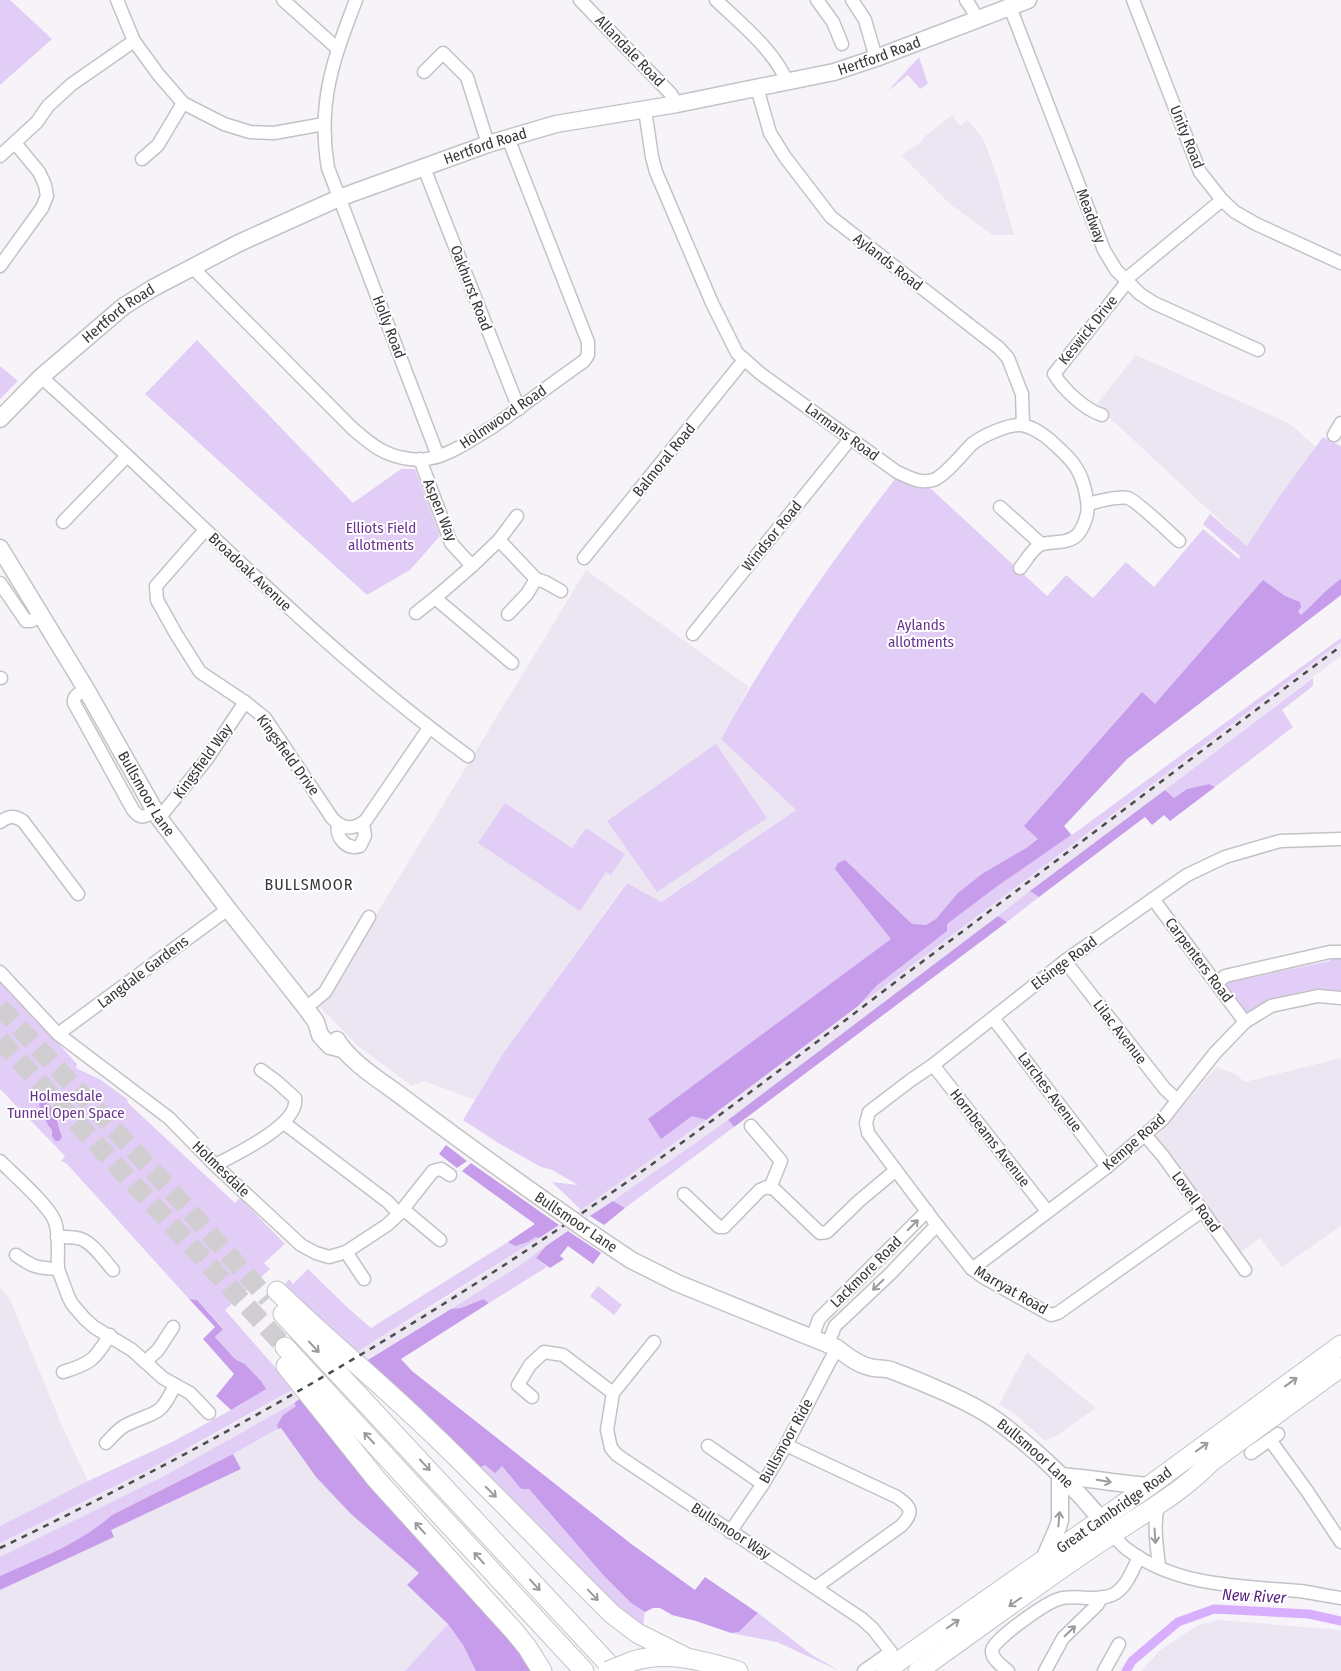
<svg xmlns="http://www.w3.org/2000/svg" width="1341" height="1671" viewBox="0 0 1341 1671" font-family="'Fira Sans Condensed',sans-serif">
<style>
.built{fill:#ece6f2}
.green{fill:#e2cdf6}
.forest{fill:#c69ceb}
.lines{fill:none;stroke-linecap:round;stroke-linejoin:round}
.canal{stroke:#d8aefe;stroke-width:9}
.highway-tunnel{stroke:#d1ced2;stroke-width:19;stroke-dasharray:19 9;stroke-linecap:butt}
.minor-casing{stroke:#c4c2c7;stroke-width:15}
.major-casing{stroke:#c4c2c7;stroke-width:19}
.highway-casing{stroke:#c4c2c7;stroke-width:21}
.minor{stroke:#fff;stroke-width:12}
.major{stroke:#fff;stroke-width:16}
.highway{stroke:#fff;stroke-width:19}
.rail{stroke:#4d4c4d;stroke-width:2.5;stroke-dasharray:6 6;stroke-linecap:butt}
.major-bridge-casing{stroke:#c4c2c7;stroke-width:19;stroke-linecap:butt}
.highway-bridge-casing{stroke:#c4c2c7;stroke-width:21;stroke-linecap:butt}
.major-bridge{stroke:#fff;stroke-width:16}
.highway-bridge{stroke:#fff;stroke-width:19}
.oneway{stroke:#9c9b9c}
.labels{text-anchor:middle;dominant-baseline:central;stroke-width:4;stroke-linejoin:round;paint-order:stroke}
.street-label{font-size:15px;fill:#383738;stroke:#fff}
.park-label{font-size:15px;fill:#693490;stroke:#fff}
.neighbourhood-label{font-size:16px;letter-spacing:1px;fill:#383738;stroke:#fff}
.water-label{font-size:16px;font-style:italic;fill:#59227e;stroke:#fff}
</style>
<rect width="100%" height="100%" fill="#f7f4f9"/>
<g class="built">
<path d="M952,115L960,126L967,120L983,138L997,176L1014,235H993L951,205L901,155L920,143L924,137Z"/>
<path d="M1136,355L1284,421L1295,428L1316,447L1279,497L1247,546L1096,405Z"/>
<path d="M586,570L749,687L721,739L796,810L660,902L626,883L504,1052L475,1100L424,1081L412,1086L358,1046L320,1007Z"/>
<path d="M1341,642V656L1182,777L745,1108L639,1183L522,1264L425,1325L251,1428L166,1475L0,1557V1543L113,1488L112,1486L116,1484L117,1486L219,1432L286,1394L435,1305L559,1225L706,1120Z"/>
<path d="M1341,1058V1226L1282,1267L1260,1238L1238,1254L1154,1140L1216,1067L1235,1074L1245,1082Z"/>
<path d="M0,1288L10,1299L62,1426L88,1481L0,1526Z"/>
<path d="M1027,1352L1096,1408L1056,1436L1045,1441L1015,1414L999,1404Z"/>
<path d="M281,1428L316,1477L351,1514L419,1573L407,1586L448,1624L405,1671H0V1590L113,1537L110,1530L241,1469L233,1454Z"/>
<path d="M1219,1620L1341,1630V1671H1142L1150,1661L1159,1651L1198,1625Z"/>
</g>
<g class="green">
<path d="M0,0H10L52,39L0,85Z"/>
<path d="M919,57L928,84L920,89L908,75L888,91Z"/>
<path d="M197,340L353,503L401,469H415L440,536L410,570L367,595L145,394Z"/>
<path d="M0,366L18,381L0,399Z"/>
<path d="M1323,437L1341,446V595L1127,759L1064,826L1072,835L1341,638V642L858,1006L875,986L693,1116L706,1120L581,1210L552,1182L578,1185L552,1170L541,1167L500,1144L463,1120L504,1052L627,883L661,902L796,810L721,739C771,647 831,562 895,479L917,486L929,487L1047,596L1066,575L1093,598L1126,562L1154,587L1203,529L1239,559L1240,556L1203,524L1210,514L1247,546L1279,497Z"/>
<path d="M1313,678V686L1282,710L1293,727L1215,787L1209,784L1187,789L1174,798L1165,790Z"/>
<path d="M716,744L767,818L657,892L607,821Z"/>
<path d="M505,803L572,848L586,828L625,854L611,875L606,872L580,911L478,843Z"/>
<path d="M1030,891L1039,897L1007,922L998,916Z"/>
<path d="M1332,958H1341V992H1301L1281,998L1250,1014L1243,1013L1225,985L1228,980L1247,974L1254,977L1329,961Z"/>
<path d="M0,980L77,1064L76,1068L101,1080L127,1099L128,1103L235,1203L240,1198L285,1244L264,1263L270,1269L225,1310L294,1389L150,1469L0,1543V1526L88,1481L172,1442L242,1404L261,1381L245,1364L235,1359L215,1337L223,1328L197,1300L189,1299L67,1164L61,1161L65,1156L0,1089Z"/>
<path d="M728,1120L734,1127L625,1208L613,1201Z"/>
<path d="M535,1236L539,1238L357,1352L309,1310L284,1285L289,1279L293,1284L308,1269L348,1308L371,1328L508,1242L515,1245L528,1242Z"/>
<path d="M546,1246L536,1258L547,1267L489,1303L482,1299L461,1308L451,1309L522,1264Z"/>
<path d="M598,1286L622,1305L614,1315L590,1296Z"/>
<path d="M294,1403L296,1406L283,1415L277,1425L278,1429L233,1454L112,1515C79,1544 40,1558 0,1576V1557L166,1475Z"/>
<path d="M485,1465L502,1466L521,1489H529L604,1576L631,1603L645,1612L643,1626L620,1610L533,1519L513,1505L477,1469Z"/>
<path d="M758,1613L812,1655L840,1671L777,1642L731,1633L739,1632Z"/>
<path d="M448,1624L463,1645L476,1671H405Z"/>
</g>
<g class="forest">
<path d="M1341,579V595L1127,759L1064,826L1071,835L996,887L947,924V931L876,986L858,1006L706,1120L692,1116L661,1139L648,1119L891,939L835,869L838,863L845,860L912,924L926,925L936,919L958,893L982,874L1028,847L1038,839L1024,826L1142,692L1155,704L1263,580L1285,596L1300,602L1301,607L1298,612L1301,615C1315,603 1326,589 1341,579Z"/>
<path d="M1209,784L1215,787L1170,821L1164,815L1152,825L1145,817L1039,897L1030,891L1165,790L1174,798L1187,789Z"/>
<path d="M998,916L1007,922L734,1127L728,1120Z"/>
<path d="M41,1101C54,1102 57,1123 61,1134L62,1137L59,1141H55L52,1136V1130L48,1125L39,1105Z"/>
<path d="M446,1145L467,1161L457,1168L439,1154Z"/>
<path d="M471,1163L559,1225L539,1238L535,1237L528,1242L515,1246L508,1242L535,1224L462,1171Z"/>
<path d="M613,1201L625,1208L604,1225L590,1216Z"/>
<path d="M568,1231L601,1253L593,1264L568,1246L560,1256L564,1259L550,1268L536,1258L546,1246Z"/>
<path d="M189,1299L197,1300L223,1329L215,1337L235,1359L245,1364L261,1381L266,1389L231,1410L216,1396L234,1374L203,1339L215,1327Z"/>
<path d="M483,1299L489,1303L401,1359L412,1371L630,1543L695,1590L705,1577L758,1613L739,1632L731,1633L696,1621L672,1615L660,1608H653L645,1612L631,1603L604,1576L529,1489H521L502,1466L495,1473L485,1465L477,1469L366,1361L451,1309L461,1308Z"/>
<path d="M301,1398L510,1638L531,1671H476L463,1645L448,1624L407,1585L419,1573L351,1514L316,1477L281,1428L278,1429L277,1425L283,1415L296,1406L294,1403Z"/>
<path d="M233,1454L241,1469L111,1530L114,1537L0,1590V1576C40,1558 79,1544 112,1515Z"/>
</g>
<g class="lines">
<path class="canal" d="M1126,1671L1132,1661L1178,1622L1214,1609L1309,1614L1341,1621"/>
<g class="highway-tunnel">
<path d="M0,1007L168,1187L268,1299"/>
<path d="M0,1040L285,1347"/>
</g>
<g class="minor-casing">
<g id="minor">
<path d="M117,0L134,41L158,74L183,103L224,124L250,132L274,133L324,124"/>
<path d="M283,0L338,49"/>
<path d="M356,0C333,60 317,103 328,168L438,456"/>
<path d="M580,0L671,94L677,104"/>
<path d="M716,0C740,23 775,51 787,82"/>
<path d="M817,0L833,22L842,44"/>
<path d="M852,0L865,20L876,58"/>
<path d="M966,0L972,9L977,19"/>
<path d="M1133,0L1200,172L1222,200L1235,212L1256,224L1341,263"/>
<path d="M1010,7L1104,250L1116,270L1140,294L1154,303L1258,350"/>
<path d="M424,72L443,53L467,77L488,144"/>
<path d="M757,88L770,133L785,157L831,217L999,348L1008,358L1022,394L1023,425"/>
<path d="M645,110L652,157L656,172L712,303L737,353L761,374L897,472C909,477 919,484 933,480C944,477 963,453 972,444C982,436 1008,424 1021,425C1031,426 1044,435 1051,441C1067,456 1078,464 1084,486C1089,505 1090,516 1079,533C1069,546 1049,540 1040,545C1032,549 1026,561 1020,568"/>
<path d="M0,156L37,122L48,106L72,84L134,41"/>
<path d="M142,159L158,145L183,103"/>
<path d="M424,168L519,409"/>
<path d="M0,266L42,208L47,196L45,185L39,172L15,143"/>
<path d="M192,267L353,429C372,445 384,456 410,459C421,461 437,458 447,453C464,446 479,435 494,426C524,405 554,382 584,361L588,355V342L508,138"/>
<path d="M1125,280L1222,200"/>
<path d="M41,377C184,503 313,644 468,756"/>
<path d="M1102,415C1085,410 1063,389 1054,374L1127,282"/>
<path d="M1334,435L1341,423"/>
<path d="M420,459L451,543L472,566L435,598L512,663"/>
<path d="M1089,504C1098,501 1119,496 1128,498C1137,501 1170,533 1179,541"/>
<path d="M1000,507L1041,544"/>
<path d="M63,522L127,456"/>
<path d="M205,530L156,586L157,600L176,634L200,672L245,702L265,718L332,818C343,830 354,830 366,820L429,728"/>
<path d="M499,540L517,516"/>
<path d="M584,558L744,360"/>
<path d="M472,566L499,540L536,579L545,582L561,591"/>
<path d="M0,583L26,621H31L40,616"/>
<path d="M416,613L435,598"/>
<path d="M508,614L527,594L536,579"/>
<path d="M693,634L851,438"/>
<path d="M0,678H1"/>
<path d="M86,689C80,693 73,695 74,703L133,810C141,820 145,817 155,811"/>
<path d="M159,818L207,759L245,702"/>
<path d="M0,822C9,816 14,815 23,821L78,894"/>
<path d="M338,824C335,837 347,851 360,846L365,836L363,823"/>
<path d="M1153,899L1245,1022"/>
<path d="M1065,961L1165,1089L1177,1100"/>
<path d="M0,972L58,1034L169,1118L215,1165L301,1245L316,1253L329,1257L346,1252L387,1225L399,1214L433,1171L441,1169L450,1175"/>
<path d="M1217,983L1225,976L1330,952H1341"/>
<path d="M306,1008L325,992L369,917"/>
<path d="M993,1018L1107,1167"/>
<path d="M58,1034L228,909"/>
<path d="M933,1065L1047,1211"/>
<path d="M284,1123L388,1202L399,1214"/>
<path d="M751,1126L781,1161L770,1188"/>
<path d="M1145,1135L1163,1156L1245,1270"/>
<path d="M0,1161C13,1174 50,1206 55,1222C60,1236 57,1254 58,1269"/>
<path d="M215,1165C235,1155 300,1124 295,1098L276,1081L261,1070"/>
<path d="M684,1194L719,1227H724L760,1190L767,1187L773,1188L820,1233L827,1232L859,1201L896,1170"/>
<path d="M403,1209L440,1240"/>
<path d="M1202,1211L1058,1313L1051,1315L983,1277L972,1269L937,1225L868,1133L866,1123L869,1112L911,1080L933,1065L1065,961L1187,875L1225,857L1280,841L1341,839"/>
<path d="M57,1237C65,1237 74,1236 81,1239C94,1244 104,1260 113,1270"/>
<path d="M346,1252L364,1279"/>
<path d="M16,1255C33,1267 36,1268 58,1269L68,1296L72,1304L85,1319L94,1327L132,1350L163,1378L190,1393L209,1413"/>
<path d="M972,1269L1107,1167L1162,1120L1215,1053L1245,1022L1271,1006L1318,996L1341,998"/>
<path d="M812,1338L819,1319L927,1211"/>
<path d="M654,1342L613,1393L607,1430L611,1448L617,1455L862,1619L873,1629L891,1652L864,1671"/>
<path d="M828,1344L835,1326L890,1274L937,1225"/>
<path d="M145,1362L158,1350L173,1327"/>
<path d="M63,1372C92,1363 94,1360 110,1335"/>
<path d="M532,1397L518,1385L530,1365L544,1352L563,1355L613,1393"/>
<path d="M1270,1440L1307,1491L1341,1542"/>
<path d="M106,1443C112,1437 118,1429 126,1425C156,1410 159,1419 175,1385"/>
<path d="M786,1445L897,1497C912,1508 914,1512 901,1526L816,1587"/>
<path d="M708,1446L763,1484"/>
<path d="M1251,1453L1278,1434"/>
<path d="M1158,1505C1153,1527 1157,1545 1159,1567"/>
<path d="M730,1532L763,1484L786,1445L831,1359L837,1348"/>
<path d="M1112,1534C1117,1539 1122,1546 1128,1550C1178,1587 1241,1586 1300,1591C1313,1593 1327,1596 1341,1598"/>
<path d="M1008,1671C1002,1666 991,1659 992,1650C994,1639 1047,1602 1059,1599C1076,1594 1096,1602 1112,1595C1126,1589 1133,1569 1139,1557"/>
<path d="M1045,1671L1063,1638L1097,1605L1102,1597"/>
<path d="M1104,1671L1119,1644"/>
</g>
</g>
<g class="major-casing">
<g id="major">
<path id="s1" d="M0,419L41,377L124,306L153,288L239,243L339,198L488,144L556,124L677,104L834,72L876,58L1028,0"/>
<path id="s2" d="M0,548L86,689L159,818L228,909L306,1008L316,1022L320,1035L330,1046L342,1049"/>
<path d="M337,1040C347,1059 379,1080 397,1093C453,1135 509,1176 567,1216"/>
<path id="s3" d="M582,1227L631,1260L677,1283L837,1348C848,1357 860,1366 874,1368C880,1369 887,1368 893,1371C907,1376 921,1382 935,1388C956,1397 978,1407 996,1420C1037,1450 1078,1490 1109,1529"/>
<path d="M1060,1476C1090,1478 1119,1484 1149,1486"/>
<path d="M1044,1559L1058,1527L1060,1520V1476"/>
</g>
</g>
<g class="highway-casing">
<g id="highway">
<path d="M277,1291C323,1336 373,1377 419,1421C485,1483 547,1550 612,1614L637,1633L687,1658"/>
<path d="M283,1314L615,1671"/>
<path d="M285,1347L584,1671"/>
<path d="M286,1366L377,1480L514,1631L527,1647L542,1671"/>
<path d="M633,1661C669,1650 703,1661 738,1671"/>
<path id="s4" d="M885,1671L1149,1486L1341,1345"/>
<path d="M918,1671C982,1626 1045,1578 1111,1535C1147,1511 1181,1493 1212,1461L1341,1367"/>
</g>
</g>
<use href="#minor" class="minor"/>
<use href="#major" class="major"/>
<use href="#highway" class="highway"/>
<path class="rail" d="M0,1548C191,1456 376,1352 551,1234C673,1153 789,1063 906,974C1051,865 1196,755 1341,646"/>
<g class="major-bridge-casing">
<path id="major-bridge" d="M567,1216L582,1227"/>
</g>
<g class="highway-bridge-casing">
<path id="highway-bridge" d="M608,1671L633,1661"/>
</g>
<use href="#major-bridge" class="major-bridge"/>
<use href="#highway-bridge" class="highway-bridge"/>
</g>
<defs><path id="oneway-shaft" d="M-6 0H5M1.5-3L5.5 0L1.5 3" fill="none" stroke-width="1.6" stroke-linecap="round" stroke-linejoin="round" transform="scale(1.25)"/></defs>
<g class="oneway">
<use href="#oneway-shaft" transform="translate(913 1225) rotate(-45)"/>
<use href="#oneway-shaft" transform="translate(878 1285) rotate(136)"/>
<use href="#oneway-shaft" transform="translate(314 1347) rotate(47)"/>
<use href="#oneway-shaft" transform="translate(1291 1382) rotate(-36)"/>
<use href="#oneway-shaft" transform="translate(369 1438) rotate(-133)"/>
<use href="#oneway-shaft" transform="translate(1202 1447) rotate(-36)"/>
<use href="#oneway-shaft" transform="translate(425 1465) rotate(47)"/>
<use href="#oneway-shaft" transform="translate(1104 1481) rotate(10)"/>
<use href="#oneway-shaft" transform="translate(491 1492) rotate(45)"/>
<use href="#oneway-shaft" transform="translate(1059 1519) rotate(-85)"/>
<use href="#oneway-shaft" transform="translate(420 1528) rotate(-132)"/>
<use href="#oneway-shaft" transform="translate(1155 1536) rotate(86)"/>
<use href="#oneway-shaft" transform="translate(479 1558) rotate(-132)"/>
<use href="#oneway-shaft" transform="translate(535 1585) rotate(47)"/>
<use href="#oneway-shaft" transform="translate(593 1595) rotate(46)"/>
<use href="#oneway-shaft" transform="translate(1015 1602) rotate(145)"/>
<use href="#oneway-shaft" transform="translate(953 1624) rotate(-35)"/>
<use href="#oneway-shaft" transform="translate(1070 1631) rotate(-44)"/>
</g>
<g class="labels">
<g class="street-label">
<text transform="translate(630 51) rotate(46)">Allandale Road</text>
<text stroke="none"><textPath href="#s1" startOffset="969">Hertford Road</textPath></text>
<text transform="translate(1187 137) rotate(68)">Unity Road</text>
<text stroke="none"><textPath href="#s1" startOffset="564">Hertford Road</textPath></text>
<text transform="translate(1091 216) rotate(69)">Meadway</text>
<text transform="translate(888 262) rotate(38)">Aylands Road</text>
<text transform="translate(471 288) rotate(69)">Oakhurst Road</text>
<text stroke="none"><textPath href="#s1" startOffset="159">Hertford Road</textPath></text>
<text transform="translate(389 327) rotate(69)">Holly Road</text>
<text transform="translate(1088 330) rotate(-51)">Keswick Drive</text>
<text transform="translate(503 417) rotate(-34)">Holmwood Road</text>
<text transform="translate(842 432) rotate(36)">Larmans Road</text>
<text transform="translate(664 460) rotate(-51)">Balmoral Road</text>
<text transform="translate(440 510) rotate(68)">Aspen Way</text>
<text transform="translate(772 536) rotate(-51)">Windsor Road</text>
<text transform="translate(250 572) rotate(43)">Broadoak Avenue</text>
<text transform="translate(288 755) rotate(54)">Kingsfield Drive</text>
<text transform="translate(203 761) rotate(-54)">Kingsfield Way</text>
<text stroke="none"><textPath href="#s2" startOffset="286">Bullsmoor Lane</textPath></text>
<text transform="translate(1199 960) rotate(53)">Carpenters Road</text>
<text transform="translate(1064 963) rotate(-37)">Elsinge Road</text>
<text transform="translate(143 972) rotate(-37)">Langdale Gardens</text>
<text transform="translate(1120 1032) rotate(52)">Lilac Avenue</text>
<text transform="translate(1050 1092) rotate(53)">Larches Avenue</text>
<text transform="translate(990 1138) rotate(52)">Hornbeams Avenue</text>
<text transform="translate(1134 1142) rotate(-41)">Kempe Road</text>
<text transform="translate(221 1169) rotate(44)">Holmesdale</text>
<text transform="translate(1196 1202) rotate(54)">Lovell Road</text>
<text transform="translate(576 1222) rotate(34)">Bullsmoor Lane</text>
<text transform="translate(866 1272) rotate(-45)">Lackmore Road</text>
<text transform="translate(1011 1290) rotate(30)">Marryat Road</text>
<text transform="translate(786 1441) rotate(-61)">Bullsmoor Ride</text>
<text stroke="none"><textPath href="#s3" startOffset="511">Bullsmoor Lane</textPath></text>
<text stroke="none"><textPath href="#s4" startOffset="280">Great Cambridge Road</textPath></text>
<text transform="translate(731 1531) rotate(33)">Bullsmoor Way</text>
</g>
<g class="park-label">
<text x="381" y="528">Elliots Field<tspan x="381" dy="17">allotments</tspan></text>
<text x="921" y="625">Aylands<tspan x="921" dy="17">allotments</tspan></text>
<text x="66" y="1096">Holmesdale<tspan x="66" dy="17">Tunnel Open Space</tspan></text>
</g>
<g class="neighbourhood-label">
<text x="309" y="884">BULLSMOOR</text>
</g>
<g class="water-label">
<text transform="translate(1254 1596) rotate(3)">New River</text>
</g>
</g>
</svg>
